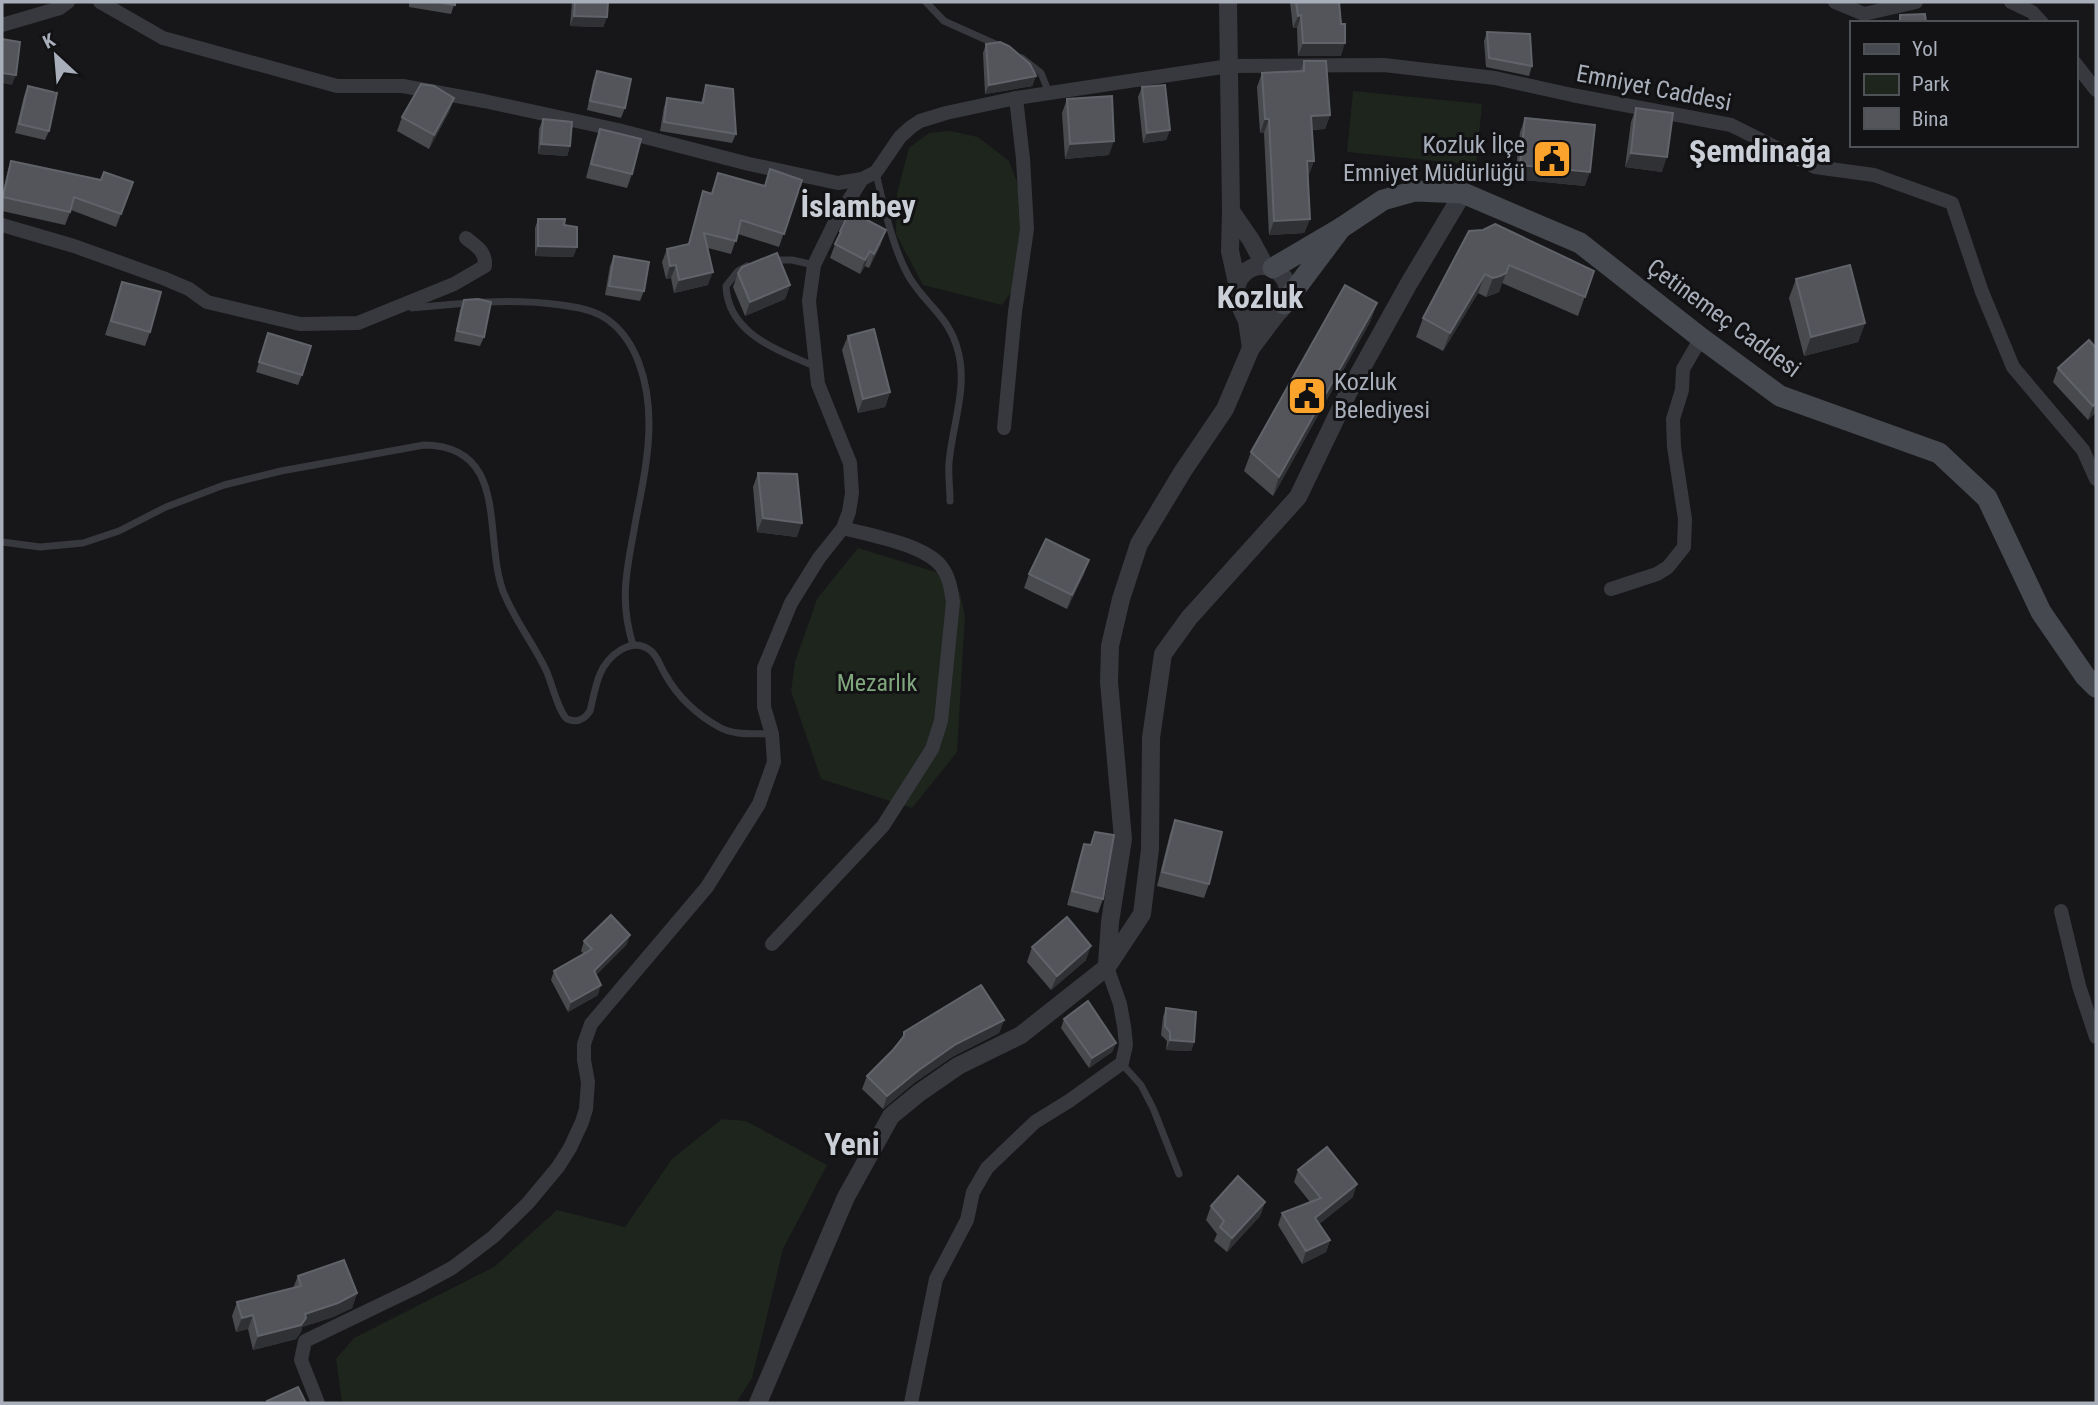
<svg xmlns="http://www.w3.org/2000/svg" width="2098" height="1405" viewBox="0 0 2098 1405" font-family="'Roboto Condensed',sans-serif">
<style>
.green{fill:#1d251d}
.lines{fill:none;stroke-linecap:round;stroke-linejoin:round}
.service{stroke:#38393e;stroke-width:7}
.minor{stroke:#38393e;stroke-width:14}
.tertiary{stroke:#38393e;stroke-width:18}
.secondary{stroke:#46494f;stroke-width:21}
.wall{fill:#484a4e}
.shaded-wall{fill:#303134}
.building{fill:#53555a;stroke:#606369;stroke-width:2}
.labels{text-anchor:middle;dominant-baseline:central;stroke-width:6;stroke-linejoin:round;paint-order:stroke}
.street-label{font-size:24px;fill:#a8afba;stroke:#121214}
.poi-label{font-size:24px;fill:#a8afba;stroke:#121214;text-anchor:end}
.park-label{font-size:24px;fill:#80a67e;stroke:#121214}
.district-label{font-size:32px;font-weight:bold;fill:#caced6;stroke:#121214}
</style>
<rect width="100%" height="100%" fill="#171719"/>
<g class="green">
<path d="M1353,91L1482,104L1476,165L1347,152Z"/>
<path d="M950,131L978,137L1009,161L1017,182L1023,217L1014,288L1002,305L923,285L896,234L897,193L909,148L929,133Z"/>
<path d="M858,548L949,576L960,593L965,616L957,752L912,808L821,779L791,691L795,662L817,599Z"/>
<path d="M722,1119L746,1121L827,1165L783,1249L752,1378L736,1403H342L336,1359L354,1338L494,1267L557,1210L625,1227L672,1159Z"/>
</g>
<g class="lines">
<g class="service">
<path d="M926,2L944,21L1002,47"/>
<path d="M1022,58L1041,73L1049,93"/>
<path d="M876,173C883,204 893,248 908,275C924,304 949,315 958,351C968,388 952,426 949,463C948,475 950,488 950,501"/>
<path d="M772,260H792L814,265"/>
<path d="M747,266L738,271L726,286C728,334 778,350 816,367"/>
<path d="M405,304L412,308C462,303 511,298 561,305C575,307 589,309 602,316C638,337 649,385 649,424C649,455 642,488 636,519C628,566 618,597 633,645"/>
<path d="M2,542L40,547L83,543L119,531L166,507L224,485L281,471L424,445C510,446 483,536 503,591C514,619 533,643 546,670C552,683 558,711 567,719C577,723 584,720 590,711C593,699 595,686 600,674C607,656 632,635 651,651C658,657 660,666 665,674C677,696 697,715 719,727C735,736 754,733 772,734"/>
<path d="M1122,1064L1141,1085L1153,1108L1179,1174"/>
</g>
<g class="minor">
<path d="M100,2L163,38L337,86H403L484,101L618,130L749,164L838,183L862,179L876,172L900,137L911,127L920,121L946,113L1016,98L1229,66L1384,65L1495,78L1572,95L1731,125L1815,167L1874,175L1952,203L1982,292L2013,367L2083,450L2096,479"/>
<path d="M1835,2L1864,14L1916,2"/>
<path d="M2011,2L2032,12L2042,23"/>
<path d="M2,25L60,8L68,2"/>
<path d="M2075,63L2096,90"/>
<path d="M2,225L74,246L163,278L189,289L207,302L300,324L358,323L454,284L485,266C486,251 476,246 466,238"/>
<path d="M1004,428L1015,312L1027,229L1023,159L1016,98"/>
<path d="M1611,589L1657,574L1668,567L1684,547L1685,519L1674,447L1673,419L1682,390L1683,369L1701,338"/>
<path d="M2061,911L2079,986L2096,1037"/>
<path d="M772,944L883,826L932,749L941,721L953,602C951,589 949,576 941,566C923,544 869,535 843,528"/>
<path d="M318,1403L301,1360L305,1341L415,1288L452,1268L493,1237L528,1203L558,1167L570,1148L582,1122L586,1109L588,1082L584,1060V1044L591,1024L707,887L759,804L774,762L772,734L764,707V668L791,603L819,558L843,528L849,512L852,493L850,463L818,384L809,301L814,265L834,224L862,179"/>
<path d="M911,1403L936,1279L967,1220L973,1192L987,1168L1035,1122L1069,1101L1122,1063L1126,1045L1124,1026L1120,1004L1107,967"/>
</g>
<g class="tertiary">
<path d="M1228,2L1231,211"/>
<circle cx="1262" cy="292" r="26"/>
<path d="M1237,283L1230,251L1231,211L1251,240L1265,266"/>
<path d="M1241,308L1247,321L1251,348L1279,311"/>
<path d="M1107,964L1110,922L1123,839L1109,682L1110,646L1121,599L1139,544L1183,471L1225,409L1251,348"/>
<path d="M758,1403L846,1197L891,1116L919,1093L958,1066L1021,1035L1107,967L1142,914L1150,849L1151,738L1163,654L1189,618L1298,497L1348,393L1408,285L1463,193"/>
</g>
<g class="secondary">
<path d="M1341,228L1383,200L1415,191L1463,193L1580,243L1701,338L1780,396L1939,453L1987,498L2041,612L2085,676L2096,687"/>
<path d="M1273,268L1341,228L1284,304"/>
</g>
</g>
<g class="wall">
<path d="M409,2H455L451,14L409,7Z"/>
<path d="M572,2H608L607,17L603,27L570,26Z"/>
<path d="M1290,2H1339L1341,56H1298L1297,28H1293Z"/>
<path d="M1487,32L1532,66L1529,76L1486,67L1484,41Z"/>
<path d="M986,44L1036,76L1032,86L985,94L983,53Z"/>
<path d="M1304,61L1330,115L1325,129L1312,130L1314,161L1308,175L1310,219L1304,233L1269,235L1264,133H1260L1257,87L1262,73L1300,71Z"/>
<path d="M597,71L625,108L621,118L587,110L593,81Z"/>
<path d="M706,85L736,134L732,143L660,131L664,107L667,98L701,103Z"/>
<path d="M28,86L49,131L45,140L15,133L24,96Z"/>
<path d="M1142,87L1170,130L1166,140L1143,143L1138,97Z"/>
<path d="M454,98L449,112L429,149L397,131L402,117Z"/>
<path d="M1067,99L1109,155L1065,159L1062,113Z"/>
<path d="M1636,108L1662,172L1625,167L1631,122Z"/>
<path d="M1525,118L1585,186L1515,179L1520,132Z"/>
<path d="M543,119L570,146L567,156L538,154L539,129Z"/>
<path d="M600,129L632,174L627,188L586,178L595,143Z"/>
<path d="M11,161L101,180L133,182L116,227L71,210L65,225L2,211V195L7,174Z"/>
<path d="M718,173L764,186L802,180L779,247L738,234L731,254L708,248V285L674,293L671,278L666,279L662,262L667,249L688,244L703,191L711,193Z"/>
<path d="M538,219L564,225L577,247L573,257L535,256V228Z"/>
<path d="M840,231L881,244L869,268L865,266L860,274L830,258Z"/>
<path d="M1469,231L1594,271L1578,316L1502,283L1499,292L1494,294L1486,297L1478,293L1443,351L1416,337L1423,318Z"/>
<path d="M614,256L644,291L640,301L605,295L610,266Z"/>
<path d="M738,273L790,285L785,299L745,316L733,287Z"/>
<path d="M1796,279L1865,323L1858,342L1804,356L1789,298Z"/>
<path d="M122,282L150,332L145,346L105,335Z"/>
<path d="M464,300L484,337L480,346L454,341L460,310Z"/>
<path d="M1377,303L1370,322L1273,496L1244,471L1251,452Z"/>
<path d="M268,333L302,375L298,385L256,372Z"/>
<path d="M848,336L890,392L885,407L858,413L842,350Z"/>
<path d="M2096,348V412L2088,420L2053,382L2058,368Z"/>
<path d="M758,473L797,537L757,532L753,487Z"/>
<path d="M1089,560L1084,574L1067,609L1024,588L1029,574Z"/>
<path d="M1175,820L1209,884L1204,898L1157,886L1170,834Z"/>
<path d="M1084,844L1103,899L1098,913L1067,905L1079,859Z"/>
<path d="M584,941L627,944L596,975L598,995L568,1012L551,980L554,971L584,954L581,951Z"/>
<path d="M1032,947L1086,960L1051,990L1027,962Z"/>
<path d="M1166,1008L1194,1042L1191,1051L1166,1050L1167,1041L1161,1035L1163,1017Z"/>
<path d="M1064,1019L1116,1043L1112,1052L1089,1068L1061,1028Z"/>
<path d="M1004,1020L999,1033L952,1057L914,1083L883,1109L862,1089L867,1076L892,1051L901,1040L904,1032Z"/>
<path d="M1298,1170L1353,1197L1319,1224L1330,1240L1326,1252L1302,1264L1278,1225L1282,1213L1310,1202L1294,1182Z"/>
<path d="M1265,1202L1260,1216L1227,1252L1214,1241L1217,1234L1206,1220L1211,1206Z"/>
<path d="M298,1276L357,1293L352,1308L333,1317L302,1327L301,1332L296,1339L253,1350L248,1329L236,1332L232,1316L237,1302L293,1288Z"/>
</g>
<g class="shaded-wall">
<path d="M1301,15L1297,28H1293L1298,16Z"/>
<path d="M574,16L607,17L603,27L570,26Z"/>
<path d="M1303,43H1345L1341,56H1298Z"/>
<path d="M2,73L16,75L12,85L2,83Z"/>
<path d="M1036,76L1032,86L985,94L989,85Z"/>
<path d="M454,98L449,112L429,149L434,135Z"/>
<path d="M1330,115L1325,129L1306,130L1311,116Z"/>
<path d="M1265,119H1269L1264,133H1260Z"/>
<path d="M1170,130L1166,140L1143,143L1147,133Z"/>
<path d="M1114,141L1109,155L1065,159L1070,144Z"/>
<path d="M541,144L570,146L567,156L538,154Z"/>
<path d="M1631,153L1667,157L1662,172L1625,167Z"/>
<path d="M1307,161H1314L1309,175H1302Z"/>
<path d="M1520,165L1590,172L1585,186L1515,179Z"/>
<path d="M1310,219L1304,233L1269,235L1274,221Z"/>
<path d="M886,230L881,244L869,268L874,254Z"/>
<path d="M538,246L577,247L573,257L535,256Z"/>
<path d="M870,251L865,266L860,274L865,260Z"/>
<path d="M676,265L671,278L666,279L670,266Z"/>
<path d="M713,272L708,285L674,293L679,280Z"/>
<path d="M1506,273L1499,292L1486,297L1493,278Z"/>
<path d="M1485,274L1478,293L1443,351L1450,333Z"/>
<path d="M790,285L785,299L745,316L750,302Z"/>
<path d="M1377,303L1370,322L1273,496L1279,477Z"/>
<path d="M1865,323L1858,342L1804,356L1811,337Z"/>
<path d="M890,392L885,407L858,413L863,399Z"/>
<path d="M2096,403V412L2088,420L2093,406Z"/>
<path d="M763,518L802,523L797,537L757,532Z"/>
<path d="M1089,560L1084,574L1067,609L1072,595Z"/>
<path d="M630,935L627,944L590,981L594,971Z"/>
<path d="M1091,946L1086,960L1051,990L1057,976Z"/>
<path d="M601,985L598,995L568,1012L571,1002Z"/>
<path d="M1004,1020L999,1033L952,1057L914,1083L883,1109L887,1096L919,1070L956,1044Z"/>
<path d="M1170,1040L1194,1042L1191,1051L1166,1050Z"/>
<path d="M1116,1043L1112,1052L1089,1068L1092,1058Z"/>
<path d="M1357,1184L1353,1197L1311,1230L1315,1218Z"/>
<path d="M1265,1202L1260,1216L1227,1252L1232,1238Z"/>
<path d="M1330,1240L1326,1252L1302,1264L1306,1251Z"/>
<path d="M357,1293L352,1308L333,1317L302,1327L301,1332L296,1339L253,1350L258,1336L305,1314Z"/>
<path d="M253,1315L248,1329L236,1332L242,1318Z"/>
</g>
<g class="building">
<path d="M437,2H455V5Z"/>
<path d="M575,2H608L607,17L574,16Z"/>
<path d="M1296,2H1339L1341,24H1345V43H1303L1301,15L1298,16Z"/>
<path d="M1925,14L1926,23H1900V15Z"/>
<path d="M1487,32L1530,34L1532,66L1489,58Z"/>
<path d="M2,39L20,42L16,75L2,73Z"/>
<path d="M1000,42L1009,46L1030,64L1036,76L989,85L986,44Z"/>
<path d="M1304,61H1326L1330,115L1311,116L1314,161H1307L1310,219L1274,221L1269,119H1265L1262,73L1304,71Z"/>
<path d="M597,71L631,79L625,108L590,101Z"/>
<path d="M421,84L434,86L454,98L434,135L402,117Z"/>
<path d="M706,85L733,89L736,134L664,122L667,98L703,103Z"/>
<path d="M1165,85L1170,130L1147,133L1142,87Z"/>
<path d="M28,86L57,93L49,131L19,124Z"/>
<path d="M1112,96L1114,141L1070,144L1067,99Z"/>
<path d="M1636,108L1673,113L1667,157L1631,153Z"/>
<path d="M1525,118L1595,125L1590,172L1520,165Z"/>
<path d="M543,119L572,122L570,146L541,144Z"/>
<path d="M600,129L641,139L632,174L591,164Z"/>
<path d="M11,161L101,180L104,172L133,182L121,214L74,197L70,212L3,197Z"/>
<path d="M770,169L802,180L784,234L741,220L736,241L704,233L713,272L679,280L676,265L670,266L667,249L689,244L703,191L712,194L718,173L765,186Z"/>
<path d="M850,211L886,230L874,254L870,251L865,260L835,244L841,232L840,231Z"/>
<path d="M538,219H565L564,225L577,227V247L538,246Z"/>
<path d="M1495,224L1594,271L1585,297L1509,265L1506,273L1500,276L1493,278L1485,274L1450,333L1423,318L1469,231L1483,230Z"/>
<path d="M777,253L790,285L750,302L738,273L742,267Z"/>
<path d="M614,256L649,262L644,291L609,286Z"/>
<path d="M1850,265L1865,323L1811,337L1796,279Z"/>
<path d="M122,282L161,292L150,332L111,321Z"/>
<path d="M1345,285L1377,303L1279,477L1251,452Z"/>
<path d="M478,299L491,302L484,337L457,331L464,300Z"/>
<path d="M874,329L890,392L863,399L848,336Z"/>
<path d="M268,333L311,346L302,375L259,362Z"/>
<path d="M2089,340L2096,348V403L2093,406L2058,368Z"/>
<path d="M758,473L797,474L802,523L763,518Z"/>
<path d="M1046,539L1089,560L1072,595L1029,574Z"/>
<path d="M1175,820L1222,832L1209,884L1162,872Z"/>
<path d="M1095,832L1114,835L1103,899L1072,891L1084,844L1091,845Z"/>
<path d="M611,915L630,935L594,971L601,985L571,1002L554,971L592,949L584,941Z"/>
<path d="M1067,917L1091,946L1057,976L1032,947Z"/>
<path d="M981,985L1004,1020L956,1044L919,1070L887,1096L867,1076L892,1051L904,1036V1032Z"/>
<path d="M1088,1001L1116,1043L1092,1058L1064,1019Z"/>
<path d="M1166,1008L1196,1012L1194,1042L1170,1040V1032L1165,1026Z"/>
<path d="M1327,1147L1357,1184L1315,1218L1330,1240L1306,1251L1282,1213L1321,1198L1298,1170Z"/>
<path d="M1238,1176L1265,1202L1232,1238L1220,1227L1224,1221L1211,1206Z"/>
<path d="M344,1260L357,1293L338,1303L305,1314L306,1318L301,1325L258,1336L253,1315L242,1318L237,1302L301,1286L298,1276Z"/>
<path d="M298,1387L306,1403H268L267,1401Z"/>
</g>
<defs>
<g id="civic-square" transform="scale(2.0125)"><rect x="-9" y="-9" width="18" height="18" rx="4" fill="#fca32c" stroke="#121214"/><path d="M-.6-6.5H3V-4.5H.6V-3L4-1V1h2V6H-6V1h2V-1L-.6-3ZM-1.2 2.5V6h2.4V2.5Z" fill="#111"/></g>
</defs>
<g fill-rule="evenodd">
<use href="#civic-square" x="1552" y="159"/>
<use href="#civic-square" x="1307" y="396"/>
</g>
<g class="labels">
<g class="street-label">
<text transform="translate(1654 88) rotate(11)">Emniyet Caddesi</text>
<text transform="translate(1724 318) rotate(36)">Çetinemeç Caddesi</text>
</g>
<g class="poi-label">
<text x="1525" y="145">Kozluk İlçe<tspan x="1525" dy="28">Emniyet Müdürlüğü</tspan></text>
<text x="1334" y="382" text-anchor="start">Kozluk<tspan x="1334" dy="28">Belediyesi</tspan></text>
</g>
<g class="park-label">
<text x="877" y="683">Mezarlık</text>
</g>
<g class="district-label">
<text x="1760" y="151">Şemdinağa</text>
<text x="858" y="206">İslambey</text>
<text x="1260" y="297">Kozluk</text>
<text x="852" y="1144">Yeni</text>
</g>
</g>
<rect width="2098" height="1405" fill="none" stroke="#a8afba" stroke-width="7"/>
<rect x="1850" y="21" width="228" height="126" fill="#121214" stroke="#4e5156" stroke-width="2"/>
<rect x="1864" y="44" width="35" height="10" fill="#46494f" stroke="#4e5156" stroke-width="2"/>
<text x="1912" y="56" font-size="21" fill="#a8afba">Yol</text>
<rect x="1864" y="74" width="35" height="21" fill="#1d251d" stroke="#4e5156" stroke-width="2"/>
<text x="1912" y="91" font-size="21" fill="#a8afba">Park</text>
<rect x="1864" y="108" width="35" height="21" fill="#53555a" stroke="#4e5156" stroke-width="2"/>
<text x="1912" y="126" font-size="21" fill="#a8afba">Bina</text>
<g transform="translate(56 56) rotate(334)" stroke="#121214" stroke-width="5" paint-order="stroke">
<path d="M0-5L12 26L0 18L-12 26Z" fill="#a8afba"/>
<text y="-10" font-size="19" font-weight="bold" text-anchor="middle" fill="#a8afba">K</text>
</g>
</svg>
